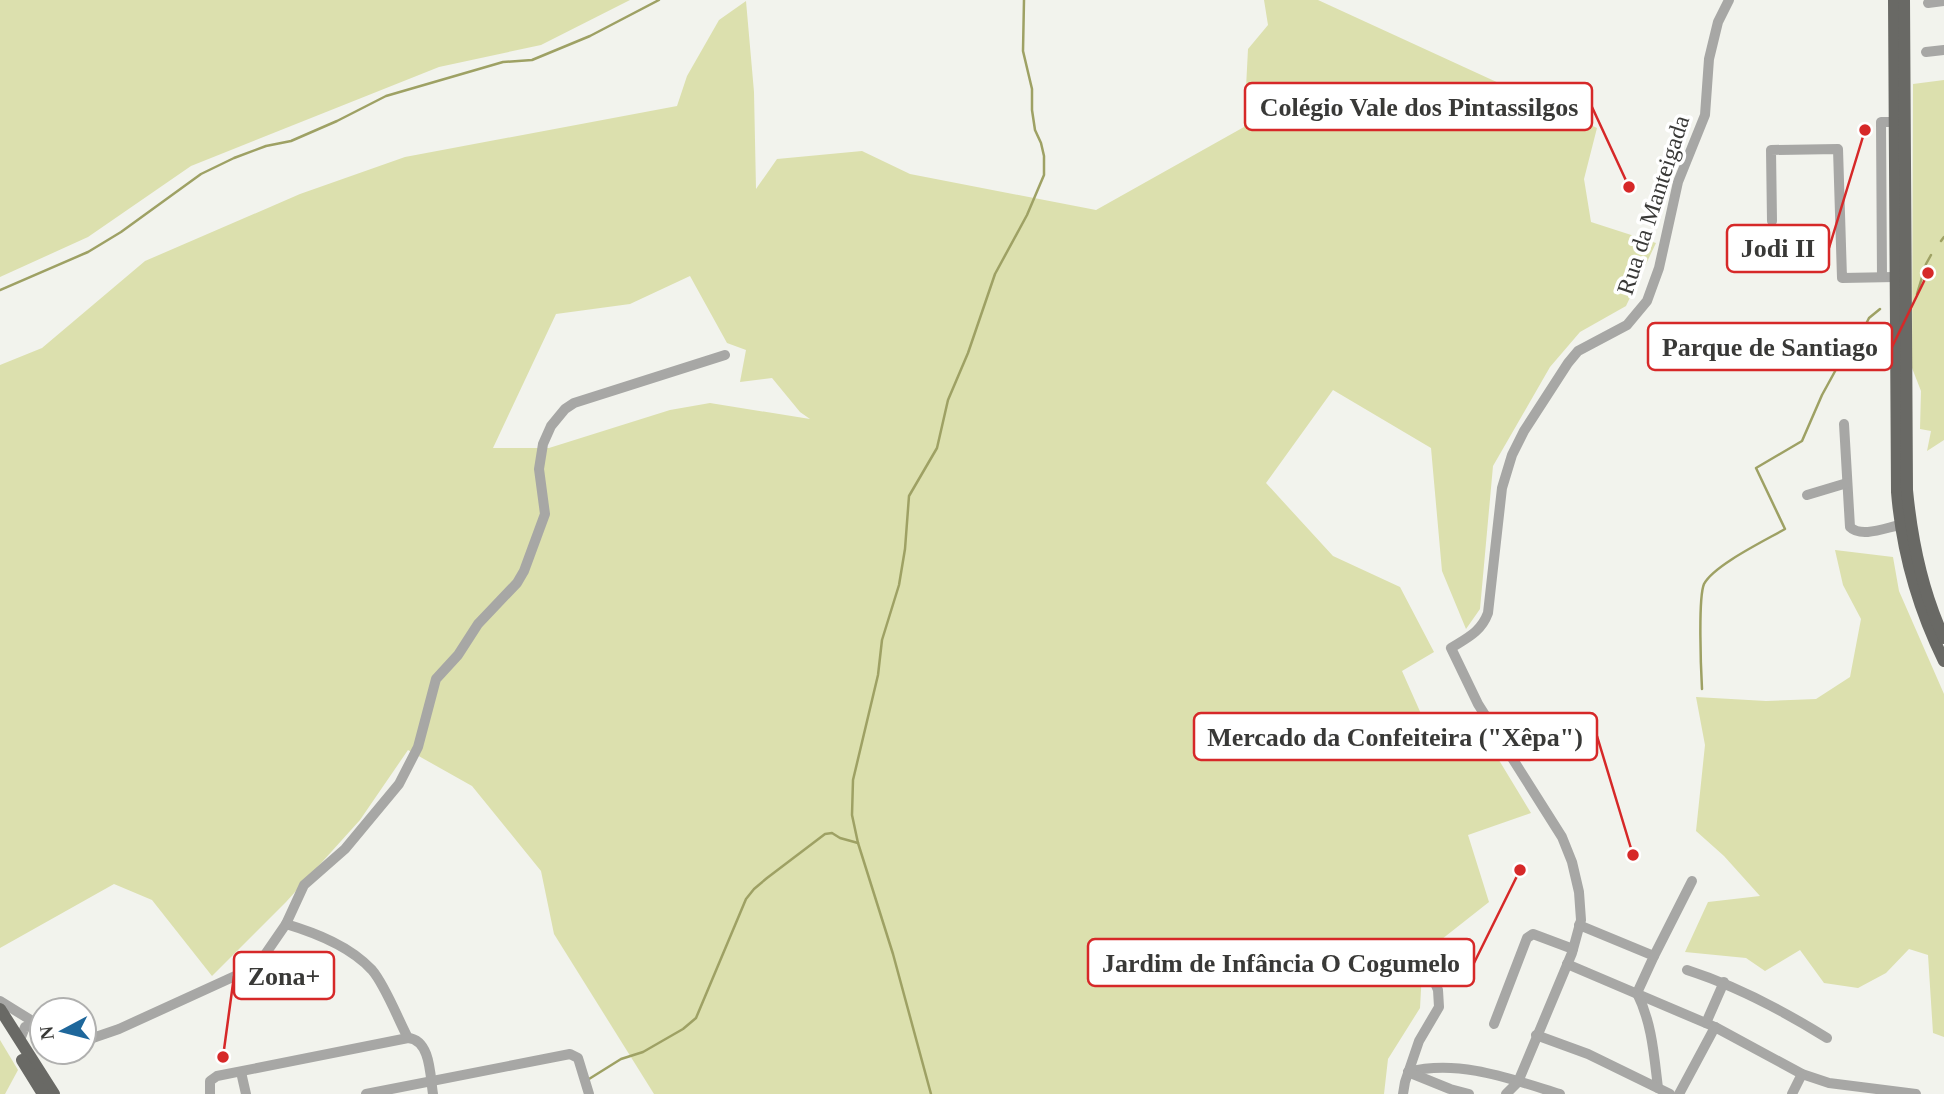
<svg xmlns="http://www.w3.org/2000/svg" width="1944" height="1094" viewBox="0 0 1944 1094" font-family="Georgia,serif">
<style>
.green{fill:#dce0ae;fill-rule:evenodd}
.lines{fill:none;stroke-linecap:round;stroke-linejoin:round}
.stream{stroke:#9ea164;stroke-width:2.5}
.minor{stroke:#a7a7a5;stroke-width:10}
.major{stroke:#696965;stroke-width:12}
.labels{text-anchor:middle;dominant-baseline:central;stroke-width:7;stroke-linejoin:round;paint-order:stroke}
.street-label{font-size:24px;fill:#393937;stroke:#fff}
.leader{fill:none;stroke:#d62828;stroke-width:2.5}
.callout-dot{fill:#d62828;stroke:#fff;stroke-width:2.5}
.callout{fill:#fff;stroke:#d62828;stroke-width:2.5}
.callout-label{font-size:26px;text-anchor:middle;font-weight:bold;fill:#393937}
</style>
<rect width="100%" height="100%" fill="#f2f3ed"/>
<g class="green">
<path d="M0,0H630L541,45L439,67L191,166L88,237L0,277Z"/>
<path d="M1264,0H1318L1597,128L1584,179L1591,222L1656,243L1626,306L1580,332L1550,367L1493,466L1480,609L1466,629L1442,571L1431,448L1333,390L1266,483L1333,556L1400,587L1434,652L1402,671L1442,761L1488,742L1531,813L1468,835L1489,902L1423,954L1420,1008L1388,1059L1384,1094H654L554,934L541,871L472,786L408,750L360,820L286,902L212,976L152,900L114,884L0,948V365L42,348L145,261L300,194L405,157L677,106L687,76L719,20L746,1L754,92L756,189L777,159L862,151L910,174L1096,210L1244,127L1248,49L1268,25ZM690,276L727,343L746,350L740,382L772,378L800,412L810,419L710,403L670,410L549,448H493L556,314L630,304Z"/>
<path d="M1944,80V440L1927,451L1931,431L1920,429L1921,391L1912,368L1913,84Z"/>
<path d="M1835,550L1893,557L1899,591L1944,694V1037L1933,1033L1928,955L1909,949L1886,973L1858,988L1824,983L1800,950L1765,971L1746,958L1685,952L1708,902L1760,896L1724,856L1696,831L1705,745L1696,697L1766,701L1816,699L1850,677L1861,619L1843,585Z"/>
<path d="M0,1040L18,1070L5,1094H0Z"/>
</g>
<g class="lines">
<g class="stream">
<path d="M1941,241L1944,237"/>
<path d="M0,290L88,252L121,232L201,174L234,158L266,146L291,141L337,121L386,96L503,62L532,60L590,36L659,0"/>
<path d="M1917,294L1926,264L1931,255"/>
<path d="M1702,689C1701,671 1698,598 1704,584C1714,565 1766,540 1785,529L1756,468L1802,441L1822,395L1839,364L1854,348L1869,318L1880,309"/>
<path d="M589,1079L621,1059L643,1052L683,1029L696,1018L746,899L754,889L767,878L825,834L832,833L840,838L858,843"/>
<path d="M931,1094L893,954L858,843L852,815L853,780L878,675L882,640L899,585L905,549L909,496L937,448L948,400L968,353L995,274L1027,215L1044,175V156L1041,143L1035,130L1032,110V89L1023,51L1024,0"/>
</g>
<g class="minor">
<path d="M1928,3L1944,1"/>
<path d="M1926,52L1944,50"/>
<path d="M1772,221L1771,150L1838,149L1842,278L1895,277"/>
<path d="M1882,277L1881,122H1894"/>
<path d="M1844,424L1850,527C1861,538 1885,528 1900,525"/>
<path d="M1807,495L1847,483"/>
<path d="M286,924C316,933 350,946 372,970C385,985 398,1019 408,1038"/>
<path d="M1579,925L1654,956L1637,993"/>
<path d="M1654,956L1692,881"/>
<path d="M1567,964L1715,1027L1802,1074L1829,1083L1916,1094"/>
<path d="M1687,970C1737,986 1782,1010 1827,1038"/>
<path d="M1637,993C1652,1023 1654,1055 1658,1088"/>
<path d="M0,1001L42,1027"/>
<path d="M1706,1023L1724,982"/>
<path d="M1494,1024L1527,938L1533,934L1573,949"/>
<path d="M1536,1035L1588,1054L1670,1094"/>
<path d="M20,1040L25,1027L40,1026"/>
<path d="M84,1041L119,1029L246,971L264,956L286,924L304,885L345,849L399,784L418,747L436,679L458,655L478,624L517,583L524,571L545,514L539,469L543,444L551,426L565,409L574,403L725,355"/>
<path d="M241,1072L246,1094"/>
<path d="M1408,1072C1459,1059 1511,1079 1560,1094"/>
<path d="M1408,1072L1450,1089L1469,1094"/>
<path d="M210,1094V1081L217,1076L408,1038C431,1040 430,1076 433,1094"/>
<path d="M366,1094L570,1054L578,1058L589,1094"/>
<path d="M1403,1094L1405,1082L1419,1041L1439,1007L1438,990L1428,967L1408,954"/>
<path d="M1506,1094L1518,1082L1572,953L1581,920L1579,892L1572,862L1562,837L1478,704L1451,648C1467,638 1481,632 1488,613L1502,488L1512,455L1524,431L1568,363L1578,351L1627,325L1647,301L1659,268L1678,182L1705,115L1709,59L1718,22L1729,0"/>
<path d="M1679,1094L1715,1027"/>
<path d="M1792,1094L1802,1074"/>
</g>
<g class="major">
<path d="M1894,0L1897,492C1902,553 1917,606 1944,661"/>
<path d="M1904,0L1907,490C1912,542 1922,591 1944,638"/>
<path d="M0,1009L54,1094"/>
<path d="M22,1060L43,1094"/>
</g>
</g>
<g class="labels">
<g class="street-label">
<text transform="translate(1653 205) rotate(-72)">Rua da Manteigada</text>
</g>
</g>
<path class="leader" d="M1629 187L1592 107M1865 130L1829 248M1928 273L1892 347M1633 855L1597 736M1520 870L1474 963M223 1057L234 976"/>
<g class="callout-dot">
<circle cx="1629" cy="187" r="7"/>
<circle cx="1865" cy="130" r="7"/>
<circle cx="1928" cy="273" r="7"/>
<circle cx="1633" cy="855" r="7"/>
<circle cx="1520" cy="870" r="7"/>
<circle cx="223" cy="1057" r="7"/>
</g>
<g class="callout">
<rect x="1245" y="83" width="347" height="47" rx="7"/>
<rect x="1727" y="225" width="102" height="47" rx="7"/>
<rect x="1648" y="323" width="244" height="47" rx="7"/>
<rect x="1194" y="713" width="403" height="47" rx="7"/>
<rect x="1088" y="939" width="386" height="47" rx="7"/>
<rect x="234" y="952" width="100" height="47" rx="7"/>
</g>
<g class="callout-label">
<text x="1419" y="116">Colégio Vale dos Pintassilgos</text>
<text x="1778" y="257">Jodi II</text>
<text x="1770" y="356">Parque de Santiago</text>
<text x="1395" y="746">Mercado da Confeiteira ("Xêpa")</text>
<text x="1281" y="972">Jardim de Infância O Cogumelo</text>
<text x="284" y="985">Zona+</text>
</g>
<g transform="translate(63 1031) rotate(263)"><circle r="33" fill="#ffffff" stroke="#b0b0af" stroke-width="2"/>
<path d="M0-5L12 26L0 18L-12 26Z" fill="#1e679b"/>
<text y="-10" font-size="19" font-weight="bold" text-anchor="middle" fill="#393937">N</text>
</g>
</svg>
